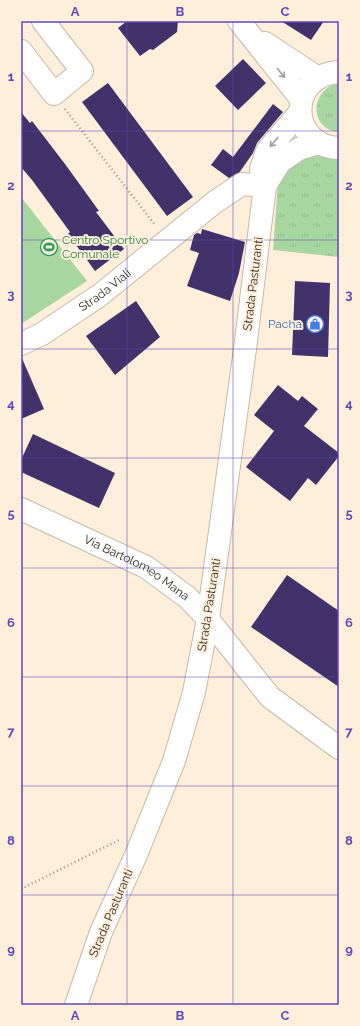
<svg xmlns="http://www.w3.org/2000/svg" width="360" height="1026" viewBox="0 0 360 1026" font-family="Raleway,sans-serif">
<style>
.grass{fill:url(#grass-tufts)}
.park{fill:#a7d6a1}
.building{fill:#42316a}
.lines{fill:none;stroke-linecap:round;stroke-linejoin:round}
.minor-casing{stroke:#c7b9a5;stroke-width:24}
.path{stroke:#9c9182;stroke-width:2.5;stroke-dasharray:1 3;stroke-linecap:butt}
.minor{stroke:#fff;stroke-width:22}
.oneway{stroke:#a19e9b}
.grid{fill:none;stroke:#5e47bf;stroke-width:1;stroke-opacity:0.55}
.labels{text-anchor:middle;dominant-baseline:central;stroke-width:4;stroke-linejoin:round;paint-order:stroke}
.leisure-label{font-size:12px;fill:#27864d;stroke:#feefda;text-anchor:start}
.street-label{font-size:12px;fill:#2e2820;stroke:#feefda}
.shop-label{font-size:12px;fill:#366cbe;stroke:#feefda;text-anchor:end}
.neatline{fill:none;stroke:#5e47bf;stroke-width:1.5}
.grid-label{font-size:13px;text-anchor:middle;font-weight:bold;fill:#5e47bf}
</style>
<defs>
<pattern id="grass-tufts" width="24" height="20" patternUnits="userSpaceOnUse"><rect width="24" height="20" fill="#a7d6a1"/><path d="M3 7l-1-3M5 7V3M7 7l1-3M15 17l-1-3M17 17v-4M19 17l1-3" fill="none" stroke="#90b88a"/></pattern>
</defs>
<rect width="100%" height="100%" fill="#feefda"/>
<g class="grass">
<path d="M336,83H339V132C311,130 308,94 336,83Z"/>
<path d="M307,153L339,157V257L273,250L278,182L291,163Z"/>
</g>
<path class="park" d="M21,197L87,281L21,324Z"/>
<g class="building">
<path d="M127,21H178L177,32L153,50L150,49L140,56L118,28Z"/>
<path d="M281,21H324L311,40Z"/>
<path d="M243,59L266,83L238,110L215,86Z"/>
<path d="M108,83L193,197L167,216L82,102Z"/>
<path d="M273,104L283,112L257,143L253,153L239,173L229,178L211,165L223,149L233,157Z"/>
<path d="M21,112L30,123L32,121L65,164L99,211L96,212L124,249L95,271L68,234L70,232L32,180L21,167Z"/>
<path d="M202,229L245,242L239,273L230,301L187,286L199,253L190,250L194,235L197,233L201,234Z"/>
<path d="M295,281L330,283L328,357L292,355Z"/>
<path d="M136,301L160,337L115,375L86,336Z"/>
<path d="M21,356L44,409L21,419Z"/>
<path d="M278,385L298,401L302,396L318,409L304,426L339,453V456L316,485L308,478L290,501L246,467L274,431L254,415Z"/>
<path d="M33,434L115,473L99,508L21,472V460Z"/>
<path d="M287,575L339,611V687L251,627Z"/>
</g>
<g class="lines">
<g class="minor-casing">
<g id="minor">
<path d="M239,21L301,99"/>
<path d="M265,43L318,78"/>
<path d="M21,51L54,94L82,71L43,21"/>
<path d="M339,72C287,75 288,146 339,148"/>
<path d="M300,112L267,151L261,169L265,186L280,162L299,149L318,143"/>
<path id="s1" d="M21,344L42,334L100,295L215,202L242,184L265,186L245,349L208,619L194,692L174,761L136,855L101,932L76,1005"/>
<path id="s2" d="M21,509L146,567L187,597L208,619L270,697L339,748"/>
</g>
</g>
<g class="path">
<path d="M65,109L155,225"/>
<path d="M21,889L121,839"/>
</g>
<use href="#minor" class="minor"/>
</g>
<defs><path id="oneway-shaft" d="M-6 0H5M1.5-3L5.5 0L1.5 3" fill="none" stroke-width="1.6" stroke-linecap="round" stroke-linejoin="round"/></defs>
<g class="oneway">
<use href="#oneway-shaft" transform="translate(281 73) rotate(51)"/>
<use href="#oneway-shaft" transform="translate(274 142) rotate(130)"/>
</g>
<path class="grid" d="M127,21V1005M233,21V1005M21,131H339M21,240H339M21,349H339M21,458H339M21,568H339M21,677H339M21,786H339M21,895H339"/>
<defs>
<g id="stadium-ring" transform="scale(0.9)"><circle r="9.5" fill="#feefda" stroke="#2e9e5b" stroke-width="1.5"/><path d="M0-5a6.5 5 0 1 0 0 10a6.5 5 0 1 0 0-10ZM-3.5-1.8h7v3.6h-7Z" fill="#2e9e5b"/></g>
<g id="shop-ring" transform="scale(0.9)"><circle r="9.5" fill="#feefda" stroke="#3f7fe0" stroke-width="1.5"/><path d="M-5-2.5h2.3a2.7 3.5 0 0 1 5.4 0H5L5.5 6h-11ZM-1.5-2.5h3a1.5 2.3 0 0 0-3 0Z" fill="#3f7fe0"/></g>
</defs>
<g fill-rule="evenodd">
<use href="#stadium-ring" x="49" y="247"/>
<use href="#shop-ring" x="315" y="324"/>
</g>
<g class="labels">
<g class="leisure-label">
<text x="62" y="240">Centro Sportivo<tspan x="62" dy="14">Comunale</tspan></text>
</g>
<g class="street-label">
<text transform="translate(253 284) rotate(-83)">Strada Pasturanti</text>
<text stroke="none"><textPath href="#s1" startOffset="100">Strada Viali</textPath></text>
<text stroke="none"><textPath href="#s2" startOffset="130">Via Bartolomeo Mana</textPath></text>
<text transform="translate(209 605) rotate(-81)">Strada Pasturanti</text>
<text transform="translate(111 913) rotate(-67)">Strada Pasturanti</text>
</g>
<g class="shop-label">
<text x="302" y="324">Pacha</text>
</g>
</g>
<rect width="360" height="1026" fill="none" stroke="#feefda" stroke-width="44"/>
<rect x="22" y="22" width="316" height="982" class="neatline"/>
<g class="grid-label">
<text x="75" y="16">A</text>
<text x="180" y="16">B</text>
<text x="285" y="16">C</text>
<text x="11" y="81">1</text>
<text x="349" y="81">1</text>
<text x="11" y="190">2</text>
<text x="349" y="190">2</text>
<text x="11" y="299">3</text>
<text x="349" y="299">3</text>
<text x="11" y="408">4</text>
<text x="349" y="408">4</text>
<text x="11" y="518">5</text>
<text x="349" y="518">5</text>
<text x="11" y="627">6</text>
<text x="349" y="627">6</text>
<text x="11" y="736">7</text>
<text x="349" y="736">7</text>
<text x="11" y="845">8</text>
<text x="349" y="845">8</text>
<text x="11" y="954">9</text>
<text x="349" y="954">9</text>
<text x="75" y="1020">A</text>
<text x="180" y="1020">B</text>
<text x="285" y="1020">C</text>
</g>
</svg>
